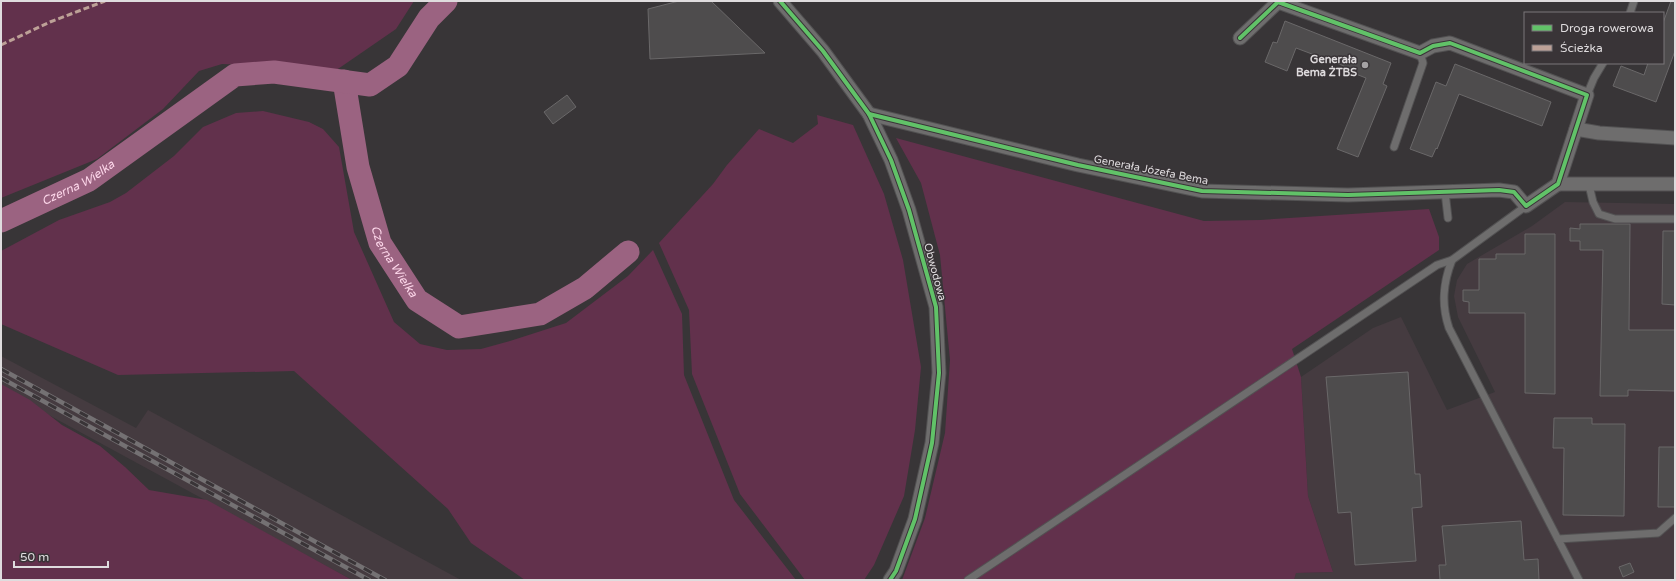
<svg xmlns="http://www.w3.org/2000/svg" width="1676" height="581" viewBox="0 0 1676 581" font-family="'Varela Round',sans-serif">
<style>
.built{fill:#453b40}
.green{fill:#62314c}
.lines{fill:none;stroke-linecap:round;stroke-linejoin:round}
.river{stroke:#9b6381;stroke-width:23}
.building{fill:#4e4c4d;stroke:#6a6869}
.service-casing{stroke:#525152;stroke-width:9}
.minor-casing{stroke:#525152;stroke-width:15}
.service{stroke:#6e6d6d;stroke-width:7}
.minor{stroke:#6e6d6d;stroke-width:13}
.rail-casing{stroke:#747173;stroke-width:4.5}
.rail{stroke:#393437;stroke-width:3;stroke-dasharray:9;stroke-linecap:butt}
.quiet{stroke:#bda197;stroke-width:3;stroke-dasharray:6 3;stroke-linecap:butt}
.cycleway-casing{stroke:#393437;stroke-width:6}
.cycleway{stroke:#61c268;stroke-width:4}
.poi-dot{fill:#a5a2a4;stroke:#393437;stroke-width:1.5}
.labels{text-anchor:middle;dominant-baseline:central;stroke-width:3;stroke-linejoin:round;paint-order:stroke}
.poi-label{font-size:11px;font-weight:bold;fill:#dfdcde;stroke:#393437;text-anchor:end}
.street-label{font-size:11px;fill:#dfdcde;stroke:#393437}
.water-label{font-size:12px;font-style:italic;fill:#fdd7ea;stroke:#393437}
</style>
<rect width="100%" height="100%" fill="#383537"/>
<g class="built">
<path d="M1565,202L1675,204V580H1294L1296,573L1333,572L1308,496L1301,377L1373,328L1401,317L1447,410L1495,392L1458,317L1454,296L1457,280L1467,264L1532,226Z"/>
<path d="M1,356L136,428L148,410L461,580H352L1,389Z"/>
</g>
<g class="green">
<path d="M1,1H414L396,29L335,71L289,77L248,65L222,64L199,71L163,109L97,159L1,198Z"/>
<path d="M263,111L309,122L323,129L339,147L354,232L394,322L420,344L447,350L481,349L510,341L566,323L628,276L653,250L682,314L684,375L734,500L796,580H525L471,543L448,509L294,371L118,375L1,324V251L59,220L110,202L126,193L174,156L203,127L236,113Z"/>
<path d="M817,115L853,125L884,194L903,260L921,367L915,430L904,496L874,565L864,580H805L740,494L692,374L689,310L659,243L713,184L727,165L759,129L793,143L818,124Z"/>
<path d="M896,138L1204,221L1260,220L1429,209L1439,237V250L1292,349L1301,377L1308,496L1333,572L1296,573L1294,580H902L925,518L945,433L950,360L940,255L921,183Z"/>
<path d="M1,384L30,400L62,425L100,446L125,467L149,490L207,500L352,580H1Z"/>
</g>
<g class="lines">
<g class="river">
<path id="s1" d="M344,81L358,167L380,243L417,300L459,327L540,314L585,288L628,252"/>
<path id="s2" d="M1,221L89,180L235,75L274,72L370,85L398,66L429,18L446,1"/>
</g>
</g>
<g class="building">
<path d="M679,1H711L765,53L650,59L648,9Z"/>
<path d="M1671,1H1675V51L1656,102L1613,86L1621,66L1644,75L1648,63H1663V23Z"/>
<path d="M1285,21L1391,63L1383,84L1387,86L1358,157L1337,149L1366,78L1343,69L1344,66L1296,48L1287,71L1265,62L1273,42L1277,43Z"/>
<path d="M1455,64L1551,102L1542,126L1459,94L1437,149L1436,148L1432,157L1410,149L1436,82L1446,86Z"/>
<path d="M567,95L576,107L553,124L544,112Z"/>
<path d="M1580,224H1630L1629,330H1675V391L1628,390V396H1600L1603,250H1580V241H1570V228L1580,229Z"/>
<path d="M1663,231H1675V305L1662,304Z"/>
<path d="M1525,234H1555V394L1525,393V313H1469V302L1463,301V290H1479V259H1496V254H1525Z"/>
<path d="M1408,372L1415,474H1420L1422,507L1412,508L1416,561L1355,565L1351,512L1338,513L1326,377Z"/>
<path d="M1554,418H1592V424H1625L1624,516L1563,515L1564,448H1553Z"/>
<path d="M1659,447H1675V507H1658Z"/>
<path d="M1521,521L1524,560L1538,559L1539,580H1440L1439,565H1446L1442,526Z"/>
<path d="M1630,563L1634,572L1623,577L1619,567Z"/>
</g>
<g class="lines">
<g class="service-casing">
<g id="service">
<path d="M1630,13L1634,1"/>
<path d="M1587,95L1594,78L1603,63"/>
<path d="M1394,147L1423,63L1420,53"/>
<path d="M1589,185L1593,202L1599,214L1615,219H1675"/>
<path d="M1445,192L1448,218"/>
<path d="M1452,260C1443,283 1441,304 1449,328L1579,580"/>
<path d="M1558,539L1658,533L1675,518"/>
<path d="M968,580L1437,265L1452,260L1526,206"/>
</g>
</g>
<g class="minor-casing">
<g id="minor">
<path d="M780,1L823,51L869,114L891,160L909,210L936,307L939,373L932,443L915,519L896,571L890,580"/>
<path d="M1240,38L1278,2L1420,53L1433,46L1450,43L1587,95L1558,184"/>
<path d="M869,114L1078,165L1202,191L1348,195L1499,190L1514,192L1526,206L1558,184"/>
<path d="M1576,129L1599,133L1675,138"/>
<path d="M1558,184H1675"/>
</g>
</g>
<use href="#service" class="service"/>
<use href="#minor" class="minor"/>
<g class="rail-casing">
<g id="rail">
<path d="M1,369L385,580"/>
<path d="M1,378L369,580"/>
</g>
</g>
<use href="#rail" class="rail"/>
<path class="quiet" d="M1,45L50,22L105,1"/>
<g class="cycleway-casing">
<g id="cycleway">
<path d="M780,1L823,51L869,114L891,160L909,210L936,307L939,373L932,443L915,519L896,571L890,580"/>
<path d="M869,114L1078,165L1202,191L1348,195L1499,190L1514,192L1526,206L1558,184L1587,95L1450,43L1433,46L1420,53L1278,2L1240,38"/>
</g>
</g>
<use href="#cycleway" class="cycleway"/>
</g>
<circle class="poi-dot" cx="1365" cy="65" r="4"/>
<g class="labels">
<g class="poi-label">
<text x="1357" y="59">Generała<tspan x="1357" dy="13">Bema ŻTBS</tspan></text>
</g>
<g class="street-label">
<text transform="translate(1151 170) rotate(11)">Generała Józefa Bema</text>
<text transform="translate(935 272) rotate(75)">Obwodowa</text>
</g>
<g class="water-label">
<text stroke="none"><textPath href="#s2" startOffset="86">Czerna Wielka</textPath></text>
<text stroke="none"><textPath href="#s1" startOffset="189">Czerna Wielka</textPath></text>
</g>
</g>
<rect width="1676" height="581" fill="none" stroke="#dfdcde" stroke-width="4"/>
<rect x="1524" y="12" width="140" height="52" fill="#393437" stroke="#7b777a"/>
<rect x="1532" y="25" width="20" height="6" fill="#61c268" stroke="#7b777a"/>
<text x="1560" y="32" font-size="12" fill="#dfdcde">Droga rowerowa</text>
<rect x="1532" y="45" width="20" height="6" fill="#bda197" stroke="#7b777a"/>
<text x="1560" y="52" font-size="12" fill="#dfdcde">Ścieżka</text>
<path d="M14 561v6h94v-6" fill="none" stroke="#dfdcde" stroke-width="2"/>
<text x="20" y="561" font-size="12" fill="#dfdcde" stroke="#393437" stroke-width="3" paint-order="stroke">50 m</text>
</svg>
